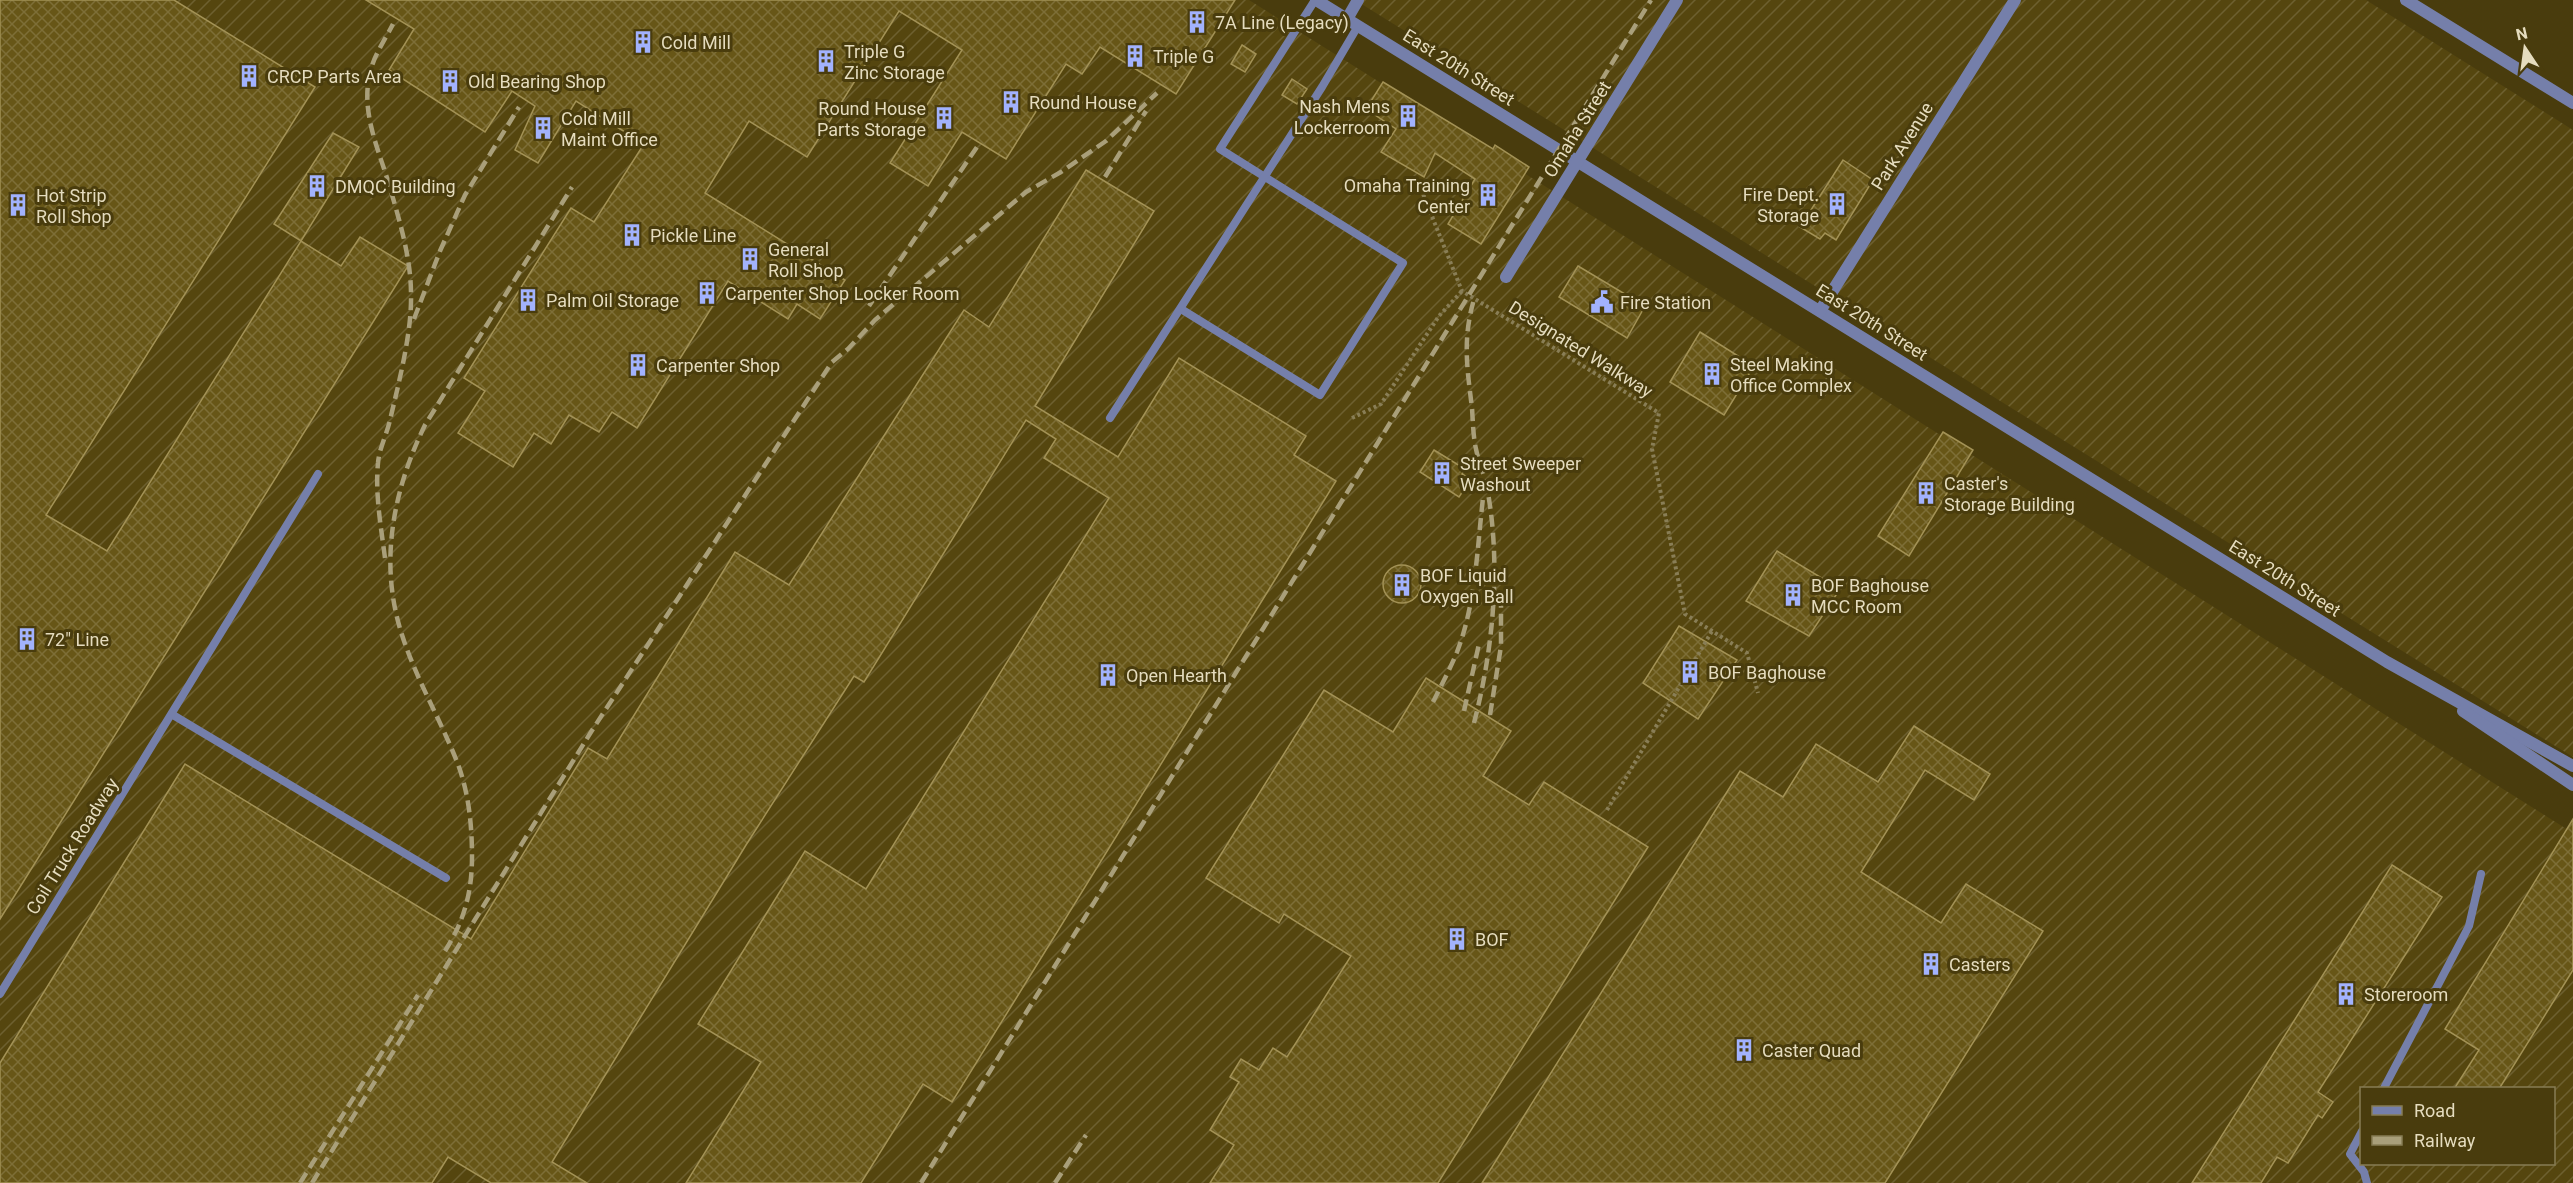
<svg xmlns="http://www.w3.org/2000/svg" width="2573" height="1183" viewBox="0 0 2573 1183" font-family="Roboto,sans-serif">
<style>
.industrial{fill:url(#industrial-furrows);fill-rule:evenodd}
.building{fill:url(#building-cross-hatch);stroke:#a39256;stroke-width:1.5}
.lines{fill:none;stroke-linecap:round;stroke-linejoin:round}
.path{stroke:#897e56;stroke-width:4;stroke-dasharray:3 3;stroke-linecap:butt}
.lane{stroke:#757faa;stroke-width:8}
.street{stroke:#757faa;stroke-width:12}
.rail{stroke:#a99f7a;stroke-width:4.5;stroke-dasharray:12 6;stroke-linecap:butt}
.labels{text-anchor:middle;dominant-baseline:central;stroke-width:6;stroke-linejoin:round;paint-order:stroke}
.poi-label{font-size:18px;fill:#e5dcbe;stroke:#493c0d;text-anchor:start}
.street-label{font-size:18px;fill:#e5dcbe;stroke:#493c0d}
</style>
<defs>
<pattern id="industrial-furrows" width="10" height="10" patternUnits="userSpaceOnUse" patternTransform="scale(1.5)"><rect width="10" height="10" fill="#55460f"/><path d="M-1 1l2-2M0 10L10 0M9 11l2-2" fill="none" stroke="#6d6030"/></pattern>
<pattern id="building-cross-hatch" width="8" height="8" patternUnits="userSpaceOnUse" patternTransform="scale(1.5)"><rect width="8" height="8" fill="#675617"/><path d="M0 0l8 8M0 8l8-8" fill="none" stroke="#7d6e37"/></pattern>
</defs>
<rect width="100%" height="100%" fill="#493c0d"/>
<g class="industrial">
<path d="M0,0H1249L2573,833V1183H0ZM2362,1088H2554V1164H2362Z"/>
<path d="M1355,0H2366L2573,130V757Z"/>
</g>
<g class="building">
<path d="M0,0H174L315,87L46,515L107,551L301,241L341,266L360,237L408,266L0,919Z"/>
<path d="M366,0H1235L1176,94L1100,47L1082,74L1066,64L1006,159L962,132L928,186L890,163L962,50L899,11L807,157L749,121L705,193L845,280L820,319L797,304L788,319L728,281L637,428L612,412L599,432L569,415L551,444L534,433L513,467L458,433L485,391L464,378L571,208L594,222L644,144L576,101L538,163L515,150L535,106L512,91L485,132L389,70L414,29Z"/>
<path d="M1242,45L1256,54L1245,72L1231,64Z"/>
<path d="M1292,79L1307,89L1297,104L1282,95Z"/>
<path d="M1383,82L1493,149L1495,145L1529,167L1481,244L1448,224L1475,179L1435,153L1424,177L1381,152L1396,129L1366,109Z"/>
<path d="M333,133L359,147L301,241L274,224Z"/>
<path d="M1843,160L1873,180L1836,240L1825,233L1820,239L1800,227Z"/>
<path d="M1086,170L1154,211L1035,406L1118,457L1179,358L1306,436L1294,455L1336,481L952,1102L923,1084L861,1183H686L761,1062L698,1024L805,851L866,889L1109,498L1044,458L1056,439L1026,420L864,682L854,676L746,845L552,1162L587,1183H491L448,1157L432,1183H0V1063L185,764L471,939L588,748L607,759L735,552L789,585L964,310L989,327Z"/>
<path d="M1578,266L1645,306L1627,338L1559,297Z"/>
<path d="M1700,332L1754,366L1724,415L1670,382Z"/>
<path d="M1943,432L1973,450L1909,556L1878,536Z"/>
<path d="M1434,450L1465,469L1462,474L1471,479L1459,497L1420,472Z"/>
<path d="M1777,551L1840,589L1809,636L1746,601Z"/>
<circle cx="1402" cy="584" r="19"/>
<path d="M1679,626L1737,660L1698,719L1643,683Z"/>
<path d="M1426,678L1511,731L1483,776L1529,805L1544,782L1648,847L1438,1183H1210L1234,1145L1210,1130L1239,1082L1230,1077L1241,1059L1259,1070L1273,1048L1287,1057L1351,956L1284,914L1279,923L1206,878L1324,690L1393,732Z"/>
<path d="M1914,726L1990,774L1974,800L1925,770L1861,872L1941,923L1966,884L2043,931L1885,1183H1482L1740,771L1783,797L1816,744L1878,782Z"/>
<path d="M2573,819V970L2499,1089H2454L2479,1050L2445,1029Z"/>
<path d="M2392,865L2442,897L2318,1092L2333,1102L2322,1118L2318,1115L2288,1163L2277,1157L2261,1183H2192Z"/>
</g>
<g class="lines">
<g class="path">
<path d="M1421,189L1462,291L1659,413L1652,449L1685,614L1747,653L1758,693"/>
<path d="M1352,418L1381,404L1439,316L1462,291"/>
<path d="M1607,810L1712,631"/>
</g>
<g class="lane">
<path d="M1181,309L1320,395L1403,263L1220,149L1315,0"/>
<path d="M1110,418L1322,87L1358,26"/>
<path d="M173,715L446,878"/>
<path d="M0,994L318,474"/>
<path d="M2384,1088L2469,926L2481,874"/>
<path d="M2362,1131L2350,1154L2364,1172L2367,1183"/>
</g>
<g class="street">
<path d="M1316,0L2387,662L2573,766"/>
<path d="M2406,0L2573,103"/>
<path d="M1347,19L1358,0"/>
<path d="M1506,277L1677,0"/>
<path d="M1820,311L2015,0"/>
<path d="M2463,711L2573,785"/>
</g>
<g class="rail">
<path d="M1105,177L1146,111"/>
<path d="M869,306L979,144"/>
<path d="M414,319L440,251L465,195L519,107"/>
<path d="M385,558C381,527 375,494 378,463C379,449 387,434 390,420C399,382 412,332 411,294C411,259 400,222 390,188C379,149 359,111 371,69C375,54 386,38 393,24"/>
<path d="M1433,702C1441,686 1450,669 1457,652C1476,603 1477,549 1483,498"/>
<path d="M1464,711L1479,644"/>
<path d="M1490,715L1501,646V601"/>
<path d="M1474,723C1493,650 1501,568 1488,493C1486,478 1479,464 1476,449C1473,436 1473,422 1472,408C1467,367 1462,338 1475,296"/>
<path d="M445,951C464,921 472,893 472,857C472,826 469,796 459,767C438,711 402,658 393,597C384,538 399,478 425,425L572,187"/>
<path d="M300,1183L418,995"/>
<path d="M312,1183L591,732L832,362L848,349L875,320L1026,192L1061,172L1106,141L1157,93"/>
<path d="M921,1183L1651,0"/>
<path d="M1055,1183L1086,1135"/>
</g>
</g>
<defs>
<g id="building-bare" transform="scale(1.8)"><path d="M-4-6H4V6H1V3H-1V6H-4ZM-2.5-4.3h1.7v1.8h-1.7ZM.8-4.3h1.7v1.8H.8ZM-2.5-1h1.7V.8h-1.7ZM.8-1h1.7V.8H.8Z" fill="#a2b2fd" stroke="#493c0d" stroke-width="2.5" paint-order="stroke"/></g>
<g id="civic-bare" transform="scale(1.8)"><path d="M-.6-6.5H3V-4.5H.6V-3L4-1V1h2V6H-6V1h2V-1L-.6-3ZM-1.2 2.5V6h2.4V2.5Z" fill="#a2b2fd" stroke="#493c0d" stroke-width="2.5" paint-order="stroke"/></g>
</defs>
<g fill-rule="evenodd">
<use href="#building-bare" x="1197" y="22"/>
<use href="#building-bare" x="643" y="42"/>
<use href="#building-bare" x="1135" y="56"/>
<use href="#building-bare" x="826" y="61"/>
<use href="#building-bare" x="249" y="76"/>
<use href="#building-bare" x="450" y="81"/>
<use href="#building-bare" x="1011" y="102"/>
<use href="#building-bare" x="1408" y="116"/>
<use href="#building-bare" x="944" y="118"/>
<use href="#building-bare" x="543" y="128"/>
<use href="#building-bare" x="317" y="186"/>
<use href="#building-bare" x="1488" y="195"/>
<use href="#building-bare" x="1837" y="204"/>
<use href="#building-bare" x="18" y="205"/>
<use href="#building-bare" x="632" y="235"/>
<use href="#building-bare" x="750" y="259"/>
<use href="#building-bare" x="707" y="293"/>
<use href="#building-bare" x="528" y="300"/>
<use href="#civic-bare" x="1602" y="302"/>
<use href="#building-bare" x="638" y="365"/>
<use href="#building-bare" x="1712" y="374"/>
<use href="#building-bare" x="1442" y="473"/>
<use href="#building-bare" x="1926" y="493"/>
<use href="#building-bare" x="1402" y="585"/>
<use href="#building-bare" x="1793" y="595"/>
<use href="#building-bare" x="27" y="639"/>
<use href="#building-bare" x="1690" y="672"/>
<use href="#building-bare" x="1108" y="675"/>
<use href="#building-bare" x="1457" y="939"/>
<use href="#building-bare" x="1931" y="964"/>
<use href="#building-bare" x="2346" y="994"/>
<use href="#building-bare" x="1744" y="1050"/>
</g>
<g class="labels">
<g class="poi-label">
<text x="1215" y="22">7A Line (Legacy)</text>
<text x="661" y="42">Cold Mill</text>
<text x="844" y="51">Triple G<tspan x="844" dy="21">Zinc Storage</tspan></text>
<text x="1153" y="56">Triple G</text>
<text x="267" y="76">CRCP Parts Area</text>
<text x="468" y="81">Old Bearing Shop</text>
<text x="1029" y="102">Round House</text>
<text x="1390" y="106" text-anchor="end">Nash Mens<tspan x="1390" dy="21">Lockerroom</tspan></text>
<text x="926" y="108" text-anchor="end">Round House<tspan x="926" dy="21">Parts Storage</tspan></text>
<text x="561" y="118">Cold Mill<tspan x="561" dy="21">Maint Office</tspan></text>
<text x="1470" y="185" text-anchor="end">Omaha Training<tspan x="1470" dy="21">Center</tspan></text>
<text x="335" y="186">DMQC Building</text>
<text x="1819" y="194" text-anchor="end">Fire Dept.<tspan x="1819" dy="21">Storage</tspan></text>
<text x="36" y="195">Hot Strip<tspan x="36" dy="21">Roll Shop</tspan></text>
<text x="650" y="235">Pickle Line</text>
<text x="768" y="249">General<tspan x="768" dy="21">Roll Shop</tspan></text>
<text x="725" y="293">Carpenter Shop Locker Room</text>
<text x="546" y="300">Palm Oil Storage</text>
<text x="1620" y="302">Fire Station</text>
<text x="1730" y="364">Steel Making<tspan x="1730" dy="21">Office Complex</tspan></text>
<text x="656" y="365">Carpenter Shop</text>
<text x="1460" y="463">Street Sweeper<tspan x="1460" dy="21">Washout</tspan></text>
<text x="1944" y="483">Caster's<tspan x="1944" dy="21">Storage Building</tspan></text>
<text x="1420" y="575">BOF Liquid<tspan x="1420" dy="21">Oxygen Ball</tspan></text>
<text x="1811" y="585">BOF Baghouse<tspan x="1811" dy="21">MCC Room</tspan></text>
<text x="45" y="639">72" Line</text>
<text x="1708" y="672">BOF Baghouse</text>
<text x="1126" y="675">Open Hearth</text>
<text x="1475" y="939">BOF</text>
<text x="1949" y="964">Casters</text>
<text x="2364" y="994">Storeroom</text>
<text x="1762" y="1050">Caster Quad</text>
</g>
<g class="street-label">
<text transform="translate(1459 67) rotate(32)">East 20th Street</text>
<text transform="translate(1577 129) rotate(-58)">Omaha Street</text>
<text transform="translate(1902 146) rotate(-58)">Park Avenue</text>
<text transform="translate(1872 322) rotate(32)">East 20th Street</text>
<text transform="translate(1581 349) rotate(32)">Designated Walkway</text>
<text transform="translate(2285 578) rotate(32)">East 20th Street</text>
<text transform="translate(72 846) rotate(-58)">Coil Truck Roadway</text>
</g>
</g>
<rect x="2360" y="1087" width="195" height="78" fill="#493c0d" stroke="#877c54" stroke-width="1.5"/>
<rect x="2372" y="1106" width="30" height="9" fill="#757faa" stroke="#877c54" stroke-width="1.5"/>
<text x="2414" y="1117" font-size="18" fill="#e5dcbe">Road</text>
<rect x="2372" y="1136" width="30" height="9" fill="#a99f7a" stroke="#877c54" stroke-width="1.5"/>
<text x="2414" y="1147" font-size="18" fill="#e5dcbe">Railway</text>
<g transform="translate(2525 48) rotate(347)" stroke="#493c0d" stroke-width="4.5" paint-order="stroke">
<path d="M0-4.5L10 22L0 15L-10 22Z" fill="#e5dcbe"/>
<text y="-9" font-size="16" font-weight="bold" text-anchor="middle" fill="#e5dcbe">N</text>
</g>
</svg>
